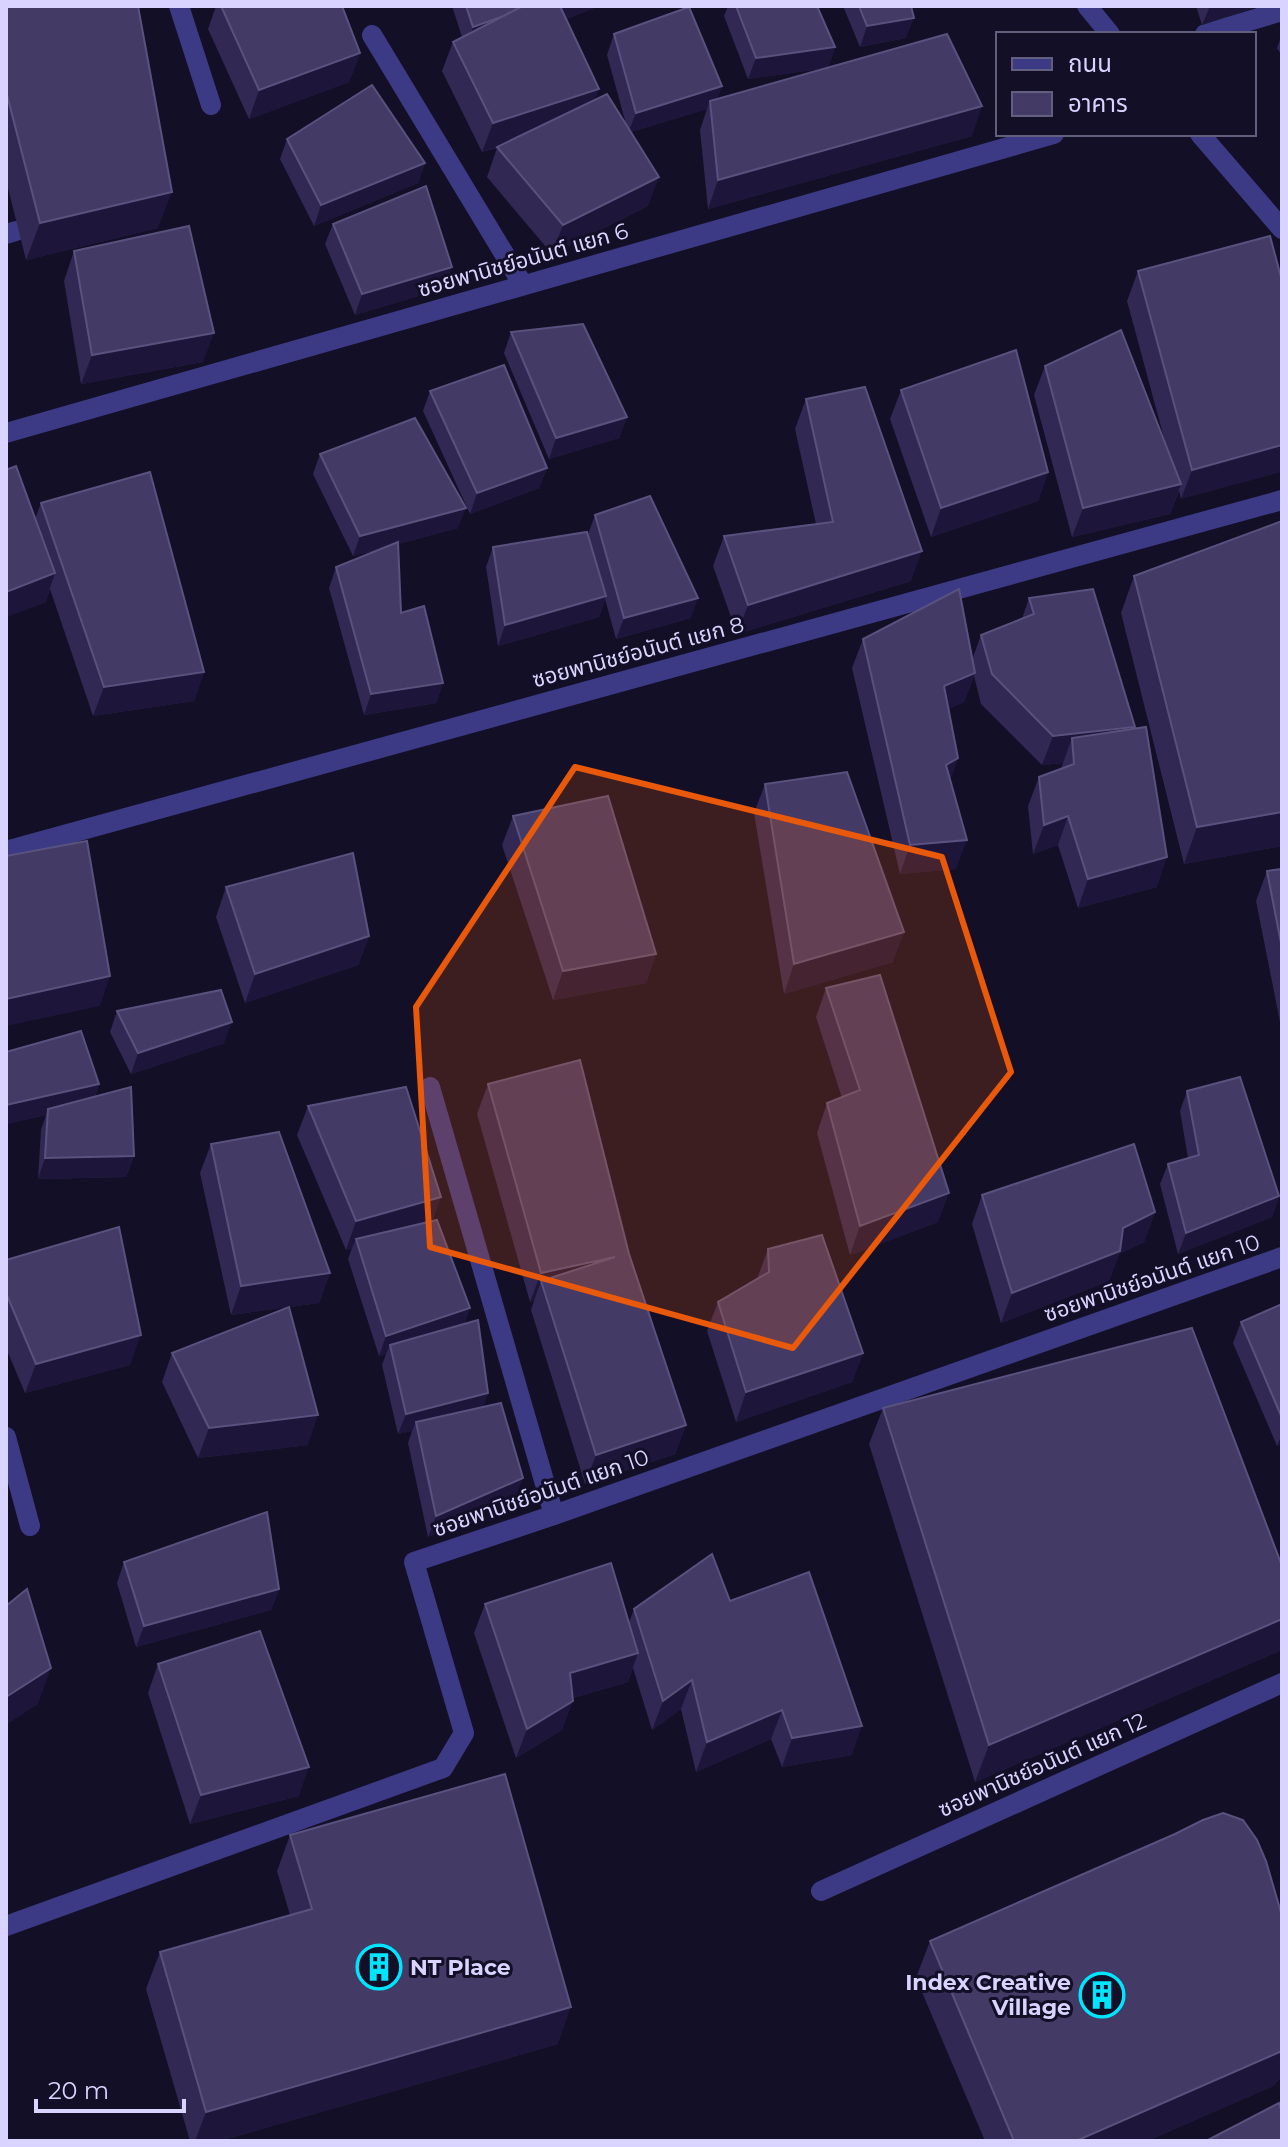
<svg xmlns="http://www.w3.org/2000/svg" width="1288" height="2147" viewBox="0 0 1288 2147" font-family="Montserrat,'Noto Sans Thai',sans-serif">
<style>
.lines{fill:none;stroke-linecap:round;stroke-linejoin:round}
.lane{stroke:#3d3a85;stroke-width:20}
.street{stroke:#3d3a85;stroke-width:20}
.wall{fill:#312854}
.shaded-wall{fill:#1d163a}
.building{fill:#433a66;stroke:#5a527e;stroke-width:2}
.marked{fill:#e8590c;fill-opacity:0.2;stroke:#e8590c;stroke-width:6;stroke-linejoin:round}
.labels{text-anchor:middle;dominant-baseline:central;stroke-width:6;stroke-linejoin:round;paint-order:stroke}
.street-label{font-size:22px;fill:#d9d4ff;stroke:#130f26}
.poi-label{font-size:22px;font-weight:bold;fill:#d9d4ff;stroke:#130f26;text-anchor:start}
</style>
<rect width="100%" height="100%" fill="#130f26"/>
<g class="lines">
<path class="lane" d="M6,234L16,231"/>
<g class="street">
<path d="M179,6L211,105"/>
<path d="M1087,6L1110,34"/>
<path d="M1205,34L1282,11"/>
<path d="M372,35L523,285"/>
<path d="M1200,134L1282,229"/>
<path d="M6,433L1054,134"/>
<path d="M6,851L1282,500"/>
<path d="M430,1087L554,1515"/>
<path d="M6,1437L30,1526"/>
<path d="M821,1891L1282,1683"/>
<path d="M6,1926L443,1768L464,1733L414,1562L554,1515L1282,1257"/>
</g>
</g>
<g class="wall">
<path d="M6,6L158,228L26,260L6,180Z"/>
<path d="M216,6H342L360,53L349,82L249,119L208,29Z"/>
<path d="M452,6H599L566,19L595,100L626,124L607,55L614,34L722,86L717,99L972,136L708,209L700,130L707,109L631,132L648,206L552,254L487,177L497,148L482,152L442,71L453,42L462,37Z"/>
<path d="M728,6H817L835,47L828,68L748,79L724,16Z"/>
<path d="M843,6H915L911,7L906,38L860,47Z"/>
<path d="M1196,6H1259L1202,25Z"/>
<path d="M1282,34V56L1277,48Z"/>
<path d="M287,139L425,163L418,183L314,226L280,159Z"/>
<path d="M333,224L445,288L355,315L325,244Z"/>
<path d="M74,251L203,362L81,384L64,281Z"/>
<path d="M1138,271L1282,281L1181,499L1179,491L1170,514L1072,537L1034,395L1045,366L1167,449L1127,301Z"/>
<path d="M511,332L627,417L619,438L549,459L504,353Z"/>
<path d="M901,390L1048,472L1038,501L931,537L890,419Z"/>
<path d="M430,391L547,468L539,488L470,514L423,411Z"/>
<path d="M806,399L911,581L737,634L713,566L724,536L816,524L795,429Z"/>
<path d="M320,454L458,528L398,544L401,613L443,683L436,703L364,715L329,588L336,567L381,549L353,556L313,474Z"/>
<path d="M41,503L204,672L194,701L93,716L50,589L45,603L35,519Z"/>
<path d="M595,515L691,618L616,639L605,599L599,617L498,646L486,567L493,547L588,534Z"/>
<path d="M1282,521V846L1184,864L1121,613L1134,576Z"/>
<path d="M1029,598L1134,729L1157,887L1078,908L1058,845L1033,854L1028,806L1039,777L1061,769L1063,763L1042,765L981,704L974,676L964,702L948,709L958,758L950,780L956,869L900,874L852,668L863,639L972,660L981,635L1022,619Z"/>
<path d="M765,784L893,962L784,994L754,813Z"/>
<path d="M513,816L656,954L646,983L553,1000L502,845Z"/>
<path d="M1282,869V1022H1280L1256,901L1267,871Z"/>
<path d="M226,887L369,936L358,965L245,1003L216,917Z"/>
<path d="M826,988L938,1222L850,1255L817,1133L827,1103L842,1098L816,1017Z"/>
<path d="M117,1011L224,1043L131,1074L110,1032Z"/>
<path d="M99,1084L95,1097L134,1156L126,1177L38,1179L41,1130L46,1115L6,1124Z"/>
<path d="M488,1084L629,1254L686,1425L675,1454L585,1484L531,1310L534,1301L530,1302L477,1114Z"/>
<path d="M1187,1091L1279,1196L1272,1217L1178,1254L1160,1184L1168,1164L1188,1158L1180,1111Z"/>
<path d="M308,1106L433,1221L470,1308L464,1324L488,1393L483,1407L515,1499L428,1537L408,1443L412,1431L398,1434L382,1365L386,1354L379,1356L348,1259L352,1248L346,1250L297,1135Z"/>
<path d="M211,1144L330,1273L319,1303L289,1307L308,1445L198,1458L162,1382L172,1353L288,1307L231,1315L200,1173Z"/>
<path d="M982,1195L1155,1212L1144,1242L1119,1254L1109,1281L1001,1323L972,1224Z"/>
<path d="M768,1249L863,1353L852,1382L736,1422L707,1331L718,1302L757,1279Z"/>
<path d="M6,1260L130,1365L25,1393L6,1348Z"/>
<path d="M1282,1304V1444L1277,1446L1233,1343L1241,1322Z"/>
<path d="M883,1408L1282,1566V1650L975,1782L869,1444Z"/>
<path d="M124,1562L279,1589L271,1610L136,1647L117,1583Z"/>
<path d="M730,1601L852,1755L782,1767L771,1739L696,1772L681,1709L652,1730L633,1668L628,1682L573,1698L562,1730L516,1758L474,1633L485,1604L629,1622L634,1609Z"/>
<path d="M158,1664L299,1796L190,1824L148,1693Z"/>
<path d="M290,1835L558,2044L220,2141H190L146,1989L160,1952L290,1915L277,1871Z"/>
<path d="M930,1941L1280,2078L1273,2086L1147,2141H985L916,1978Z"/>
</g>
<g class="shaded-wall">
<path d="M529,6L466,48L473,27Z"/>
<path d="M562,6H599L555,23Z"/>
<path d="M1210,6H1259L1202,25Z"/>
<path d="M914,18L906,38L860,47L867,26Z"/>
<path d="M835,47L828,68L748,79L756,58Z"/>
<path d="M360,53L349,82L249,119L259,90Z"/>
<path d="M722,86L714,107L710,101L707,109L628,133L636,113Z"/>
<path d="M599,89L588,119L482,152L493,123Z"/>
<path d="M982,106L972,136L708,209L718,180Z"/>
<path d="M425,163L418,183L314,226L321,205Z"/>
<path d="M659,177L648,206L552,254L563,225Z"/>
<path d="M172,192L158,228L26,260L40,223Z"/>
<path d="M452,267L445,288L355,315L362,294Z"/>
<path d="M214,333L203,362L81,384L92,355Z"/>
<path d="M627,417L619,438L549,459L556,438Z"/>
<path d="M1282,445V472L1181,499L1192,470Z"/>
<path d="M547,468L539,488L470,514L477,493Z"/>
<path d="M1048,472L1038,501L931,537L941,508Z"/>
<path d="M1181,484L1170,514L1072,537L1083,508Z"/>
<path d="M466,508L458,528L353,556L360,536Z"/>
<path d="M922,551L911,581L737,634L748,605Z"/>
<path d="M55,573L45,603L6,617V592Z"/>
<path d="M606,596L599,617L498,646L505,625Z"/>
<path d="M698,598L691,618L616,639L624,618Z"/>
<path d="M204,672L194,701L93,716L104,687Z"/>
<path d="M975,673L964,702L933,716L944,686Z"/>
<path d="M443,683L436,703L364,715L371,694Z"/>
<path d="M1135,727L1124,757L1072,738L1063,763L1042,765L1053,736Z"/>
<path d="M958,758L947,788L946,765Z"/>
<path d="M1282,812V846L1184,864L1197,827Z"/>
<path d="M1068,816L1058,845L1033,854L1044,825Z"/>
<path d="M967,840L956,869L900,874L910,845Z"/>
<path d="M1167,857L1157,887L1078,908L1088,879Z"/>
<path d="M904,932L893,962L784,994L794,964Z"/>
<path d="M369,936L358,965L245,1003L255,974Z"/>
<path d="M656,954L646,983L553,1000L563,971Z"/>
<path d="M110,976L100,1006L6,1026V999Z"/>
<path d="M232,1022L224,1043L131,1074L138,1053Z"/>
<path d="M99,1084L92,1105L48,1109L46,1115L6,1124V1105Z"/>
<path d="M134,1156L126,1177L38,1179L45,1158Z"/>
<path d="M949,1193L938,1222L850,1255L860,1226Z"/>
<path d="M1279,1196L1272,1217L1178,1254L1186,1233Z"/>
<path d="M441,1197L431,1226L356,1239L352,1248L346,1250L356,1221Z"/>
<path d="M1155,1212L1144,1242L1119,1254L1109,1281L1001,1323L1012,1293L1123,1228Z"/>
<path d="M615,1257L541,1281L534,1301L530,1302L541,1273Z"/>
<path d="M330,1273L319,1303L231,1315L241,1286Z"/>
<path d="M470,1308L462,1329L390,1345L386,1354L379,1356L386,1336Z"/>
<path d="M141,1335L130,1365L25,1393L36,1364Z"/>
<path d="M863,1353L852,1382L736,1422L746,1392Z"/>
<path d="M488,1393L481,1414L416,1422L412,1431L398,1434L406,1414Z"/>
<path d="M318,1415L308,1445L198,1458L209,1428Z"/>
<path d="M686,1425L675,1454L585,1484L596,1455Z"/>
<path d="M1282,1434V1444L1277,1446Z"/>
<path d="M523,1478L515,1499L428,1537L436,1516Z"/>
<path d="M279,1589L271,1610L136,1647L144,1626Z"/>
<path d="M1282,1619V1650L975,1782L989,1745Z"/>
<path d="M638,1653L628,1682L559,1702L570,1673Z"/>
<path d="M51,1668L38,1704L6,1725V1697Z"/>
<path d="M692,1680L681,1709L652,1730L663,1701Z"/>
<path d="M573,1701L562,1730L516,1758L527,1729Z"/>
<path d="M782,1710L771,1739L696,1772L707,1742Z"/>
<path d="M862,1726L852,1755L782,1767L792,1738Z"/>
<path d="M309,1767L299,1796L190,1824L201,1795Z"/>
<path d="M571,2007L558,2044L220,2141H195L206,2112Z"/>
<path d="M1282,2051V2074L1273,2086L1147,2141H1076Z"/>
</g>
<g class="building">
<path d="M6,6H138L172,192L40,223L6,91Z"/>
<path d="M221,6H342L360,53L259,90Z"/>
<path d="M466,6H523L504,16L473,27Z"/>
<path d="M523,6H560L599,89L493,123L453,42Z"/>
<path d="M736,6H817L835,47L756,58Z"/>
<path d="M859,6H911L914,18L867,26Z"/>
<path d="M689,7L722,86L636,113L614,34Z"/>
<path d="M947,34L982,106L718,180L710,101Z"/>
<path d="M372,85L425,163L321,205L287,139Z"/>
<path d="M607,94L659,177L563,225L497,147Z"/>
<path d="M426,186L452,267L362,294L333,224Z"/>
<path d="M189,226L214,333L92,355L74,251Z"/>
<path d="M1270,236L1282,281V445L1192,470L1138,271Z"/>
<path d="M583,324L627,417L556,438L511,332Z"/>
<path d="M1121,330L1181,484L1083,508L1045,366Z"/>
<path d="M1016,350L1048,472L941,508L901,390Z"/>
<path d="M504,365L547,468L477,493L430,391Z"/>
<path d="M865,387L922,551L748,605L724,536L833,522L806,399Z"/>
<path d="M415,418L466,508L360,536L320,454Z"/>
<path d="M16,466L55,573L6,592V470Z"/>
<path d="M150,472L204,672L104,687L41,503Z"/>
<path d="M650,496L698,598L624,618L595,515Z"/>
<path d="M1282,521V812L1197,827L1134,576Z"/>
<path d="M587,532L606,596L505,625L493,547Z"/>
<path d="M398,542L401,613L424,606L443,683L371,694L336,567Z"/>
<path d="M959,589L975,673L944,686L958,758L946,765L967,840L910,845L863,639Z"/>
<path d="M1093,589L1135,727L1053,736L992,674L981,635L1034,614L1029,598Z"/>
<path d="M1146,727L1167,857L1088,879L1068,816L1044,825L1039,777L1074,764L1072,738Z"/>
<path d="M847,772L904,932L794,964L765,784Z"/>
<path d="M608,796L656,954L563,971L513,816Z"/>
<path d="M87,841L110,976L6,999V856Z"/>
<path d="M353,853L369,936L255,974L226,887Z"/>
<path d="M1282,869V948L1267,871Z"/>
<path d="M880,975L949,1193L860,1226L827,1103L860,1090L826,988Z"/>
<path d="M221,990L232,1022L138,1053L117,1011Z"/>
<path d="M81,1031L99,1084L6,1105V1052Z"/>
<path d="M580,1060L629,1254L686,1425L596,1455L541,1281L615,1257L541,1273L488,1084Z"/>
<path d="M1240,1077L1279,1196L1186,1233L1168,1164L1199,1155L1187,1091Z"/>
<path d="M131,1087L134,1156L45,1158L48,1109Z"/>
<path d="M406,1087L441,1197L356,1221L308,1106Z"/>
<path d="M279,1132L330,1273L241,1286L211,1144Z"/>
<path d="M1134,1144L1155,1212L1123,1228L1120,1251L1012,1293L982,1195Z"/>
<path d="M437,1220L470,1308L386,1336L356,1239Z"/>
<path d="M119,1227L141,1335L36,1364L6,1293V1260Z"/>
<path d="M822,1235L863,1353L746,1392L718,1302L769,1272L768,1249Z"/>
<path d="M1282,1304V1418L1241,1322Z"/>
<path d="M289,1307L318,1415L209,1428L172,1353Z"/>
<path d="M478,1320L488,1393L406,1414L390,1345Z"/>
<path d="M1192,1328L1282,1566V1619L989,1745L883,1408Z"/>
<path d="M501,1403L523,1478L436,1516L416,1422Z"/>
<path d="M267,1512L279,1589L144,1626L124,1562Z"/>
<path d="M712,1554L730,1601L809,1572L862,1726L792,1738L782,1710L707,1742L692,1680L663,1701L634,1609Z"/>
<path d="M611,1563L638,1653L570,1673L573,1701L527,1729L485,1604Z"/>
<path d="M27,1589L51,1668L6,1697V1606Z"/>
<path d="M260,1631L309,1767L201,1795L158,1664Z"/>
<path d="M505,1774L571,2007L206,2112L160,1952L312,1909L290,1835Z"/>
<path d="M1223,1813L1243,1820L1257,1840L1266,1861L1282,1916V2051L1076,2141H1014L930,1941L1175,1834L1203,1820Z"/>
<path d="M1279,2103L1282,2113V2141H1206Z"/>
</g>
<path class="marked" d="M575,767L942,857L1011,1072L793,1348L430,1247L416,1007Z"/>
<defs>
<g id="building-ring" transform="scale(2.3)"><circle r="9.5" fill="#130f26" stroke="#00e5ff" stroke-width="1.5"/><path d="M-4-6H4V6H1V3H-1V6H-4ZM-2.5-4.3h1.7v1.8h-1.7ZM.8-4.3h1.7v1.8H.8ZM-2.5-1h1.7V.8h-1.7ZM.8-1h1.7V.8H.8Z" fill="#00e5ff"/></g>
</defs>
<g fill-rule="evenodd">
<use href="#building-ring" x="379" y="1967"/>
<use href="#building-ring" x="1102" y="1995"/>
</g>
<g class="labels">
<g class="street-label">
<text transform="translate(523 260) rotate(-16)">ซอยพานิชย์อนันต์ แยก 6</text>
<text transform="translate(638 652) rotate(-15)">ซอยพานิชย์อนันต์ แยก 8</text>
<text transform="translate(1152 1278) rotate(-19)">ซอยพานิชย์อนันต์ แยก 10</text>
<text transform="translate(541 1493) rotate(-19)">ซอยพานิชย์อนันต์ แยก 10</text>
<text transform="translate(1042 1765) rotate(-24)">ซอยพานิชย์อนันต์ แยก 12</text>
</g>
<g class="poi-label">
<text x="410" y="1967">NT Place</text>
<text x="1071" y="1982" text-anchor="end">Index Creative<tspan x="1071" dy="25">Village</tspan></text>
</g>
</g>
<rect width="1288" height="2147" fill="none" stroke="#d9d4ff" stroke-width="16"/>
<rect x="996" y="32" width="260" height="104" fill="#130f26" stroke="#625e7d" stroke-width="2"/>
<rect x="1012" y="58" width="40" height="12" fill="#3d3a85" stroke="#625e7d" stroke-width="2"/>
<text x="1068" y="72" font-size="24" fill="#d9d4ff">ถนน</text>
<rect x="1012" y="92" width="40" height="24" fill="#433a66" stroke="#625e7d" stroke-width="2"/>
<text x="1068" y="112" font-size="24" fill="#d9d4ff">อาคาร</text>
<path d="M36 2099v12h148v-12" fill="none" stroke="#d9d4ff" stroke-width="4"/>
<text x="48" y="2099" font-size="24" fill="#d9d4ff" stroke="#130f26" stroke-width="6" paint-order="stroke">20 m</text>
</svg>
